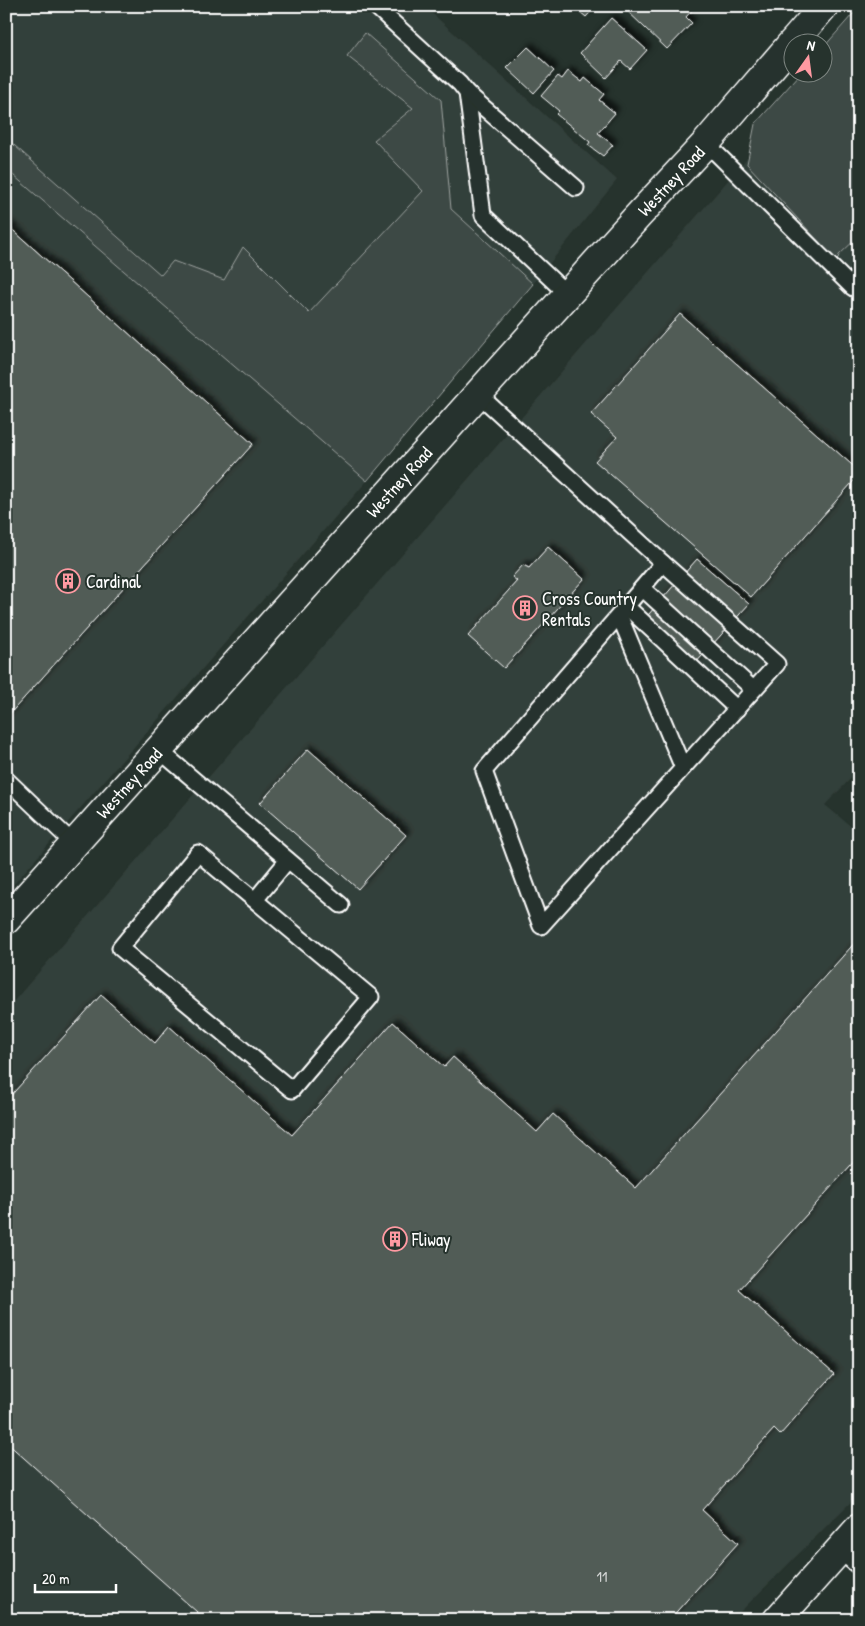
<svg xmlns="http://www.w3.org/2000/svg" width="865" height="1626" viewBox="0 0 865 1626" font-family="'Patrick Hand',sans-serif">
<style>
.built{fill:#333f3a}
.green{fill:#3e4944;stroke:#9ea4a2}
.building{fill:#515c57;stroke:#fff;filter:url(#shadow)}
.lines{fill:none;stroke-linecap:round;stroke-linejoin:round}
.service-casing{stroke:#fff;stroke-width:19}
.minor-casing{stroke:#fff;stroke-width:31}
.tertiary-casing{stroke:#fff;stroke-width:31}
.service{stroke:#26332d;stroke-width:15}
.minor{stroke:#26332d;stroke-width:28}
.tertiary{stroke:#26332d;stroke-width:28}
.labels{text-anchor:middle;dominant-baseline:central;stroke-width:4;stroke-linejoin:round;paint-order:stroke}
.number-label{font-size:15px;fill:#d4d6d5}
.street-label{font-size:18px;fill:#fff;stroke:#26332d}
.poi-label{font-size:18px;fill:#fff;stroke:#26332d;text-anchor:start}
</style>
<defs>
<filter id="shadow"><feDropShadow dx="4.5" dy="-4.5" stdDeviation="2.5" flood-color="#0009"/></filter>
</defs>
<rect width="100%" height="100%" fill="#26332d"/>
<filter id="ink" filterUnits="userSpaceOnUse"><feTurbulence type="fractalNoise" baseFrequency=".02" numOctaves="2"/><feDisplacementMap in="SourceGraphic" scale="10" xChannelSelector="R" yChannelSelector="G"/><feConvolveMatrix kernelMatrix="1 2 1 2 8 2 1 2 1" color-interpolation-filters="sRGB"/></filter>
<g filter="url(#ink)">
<g class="built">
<path d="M6,6H424L617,180L533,284L367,481L6,893Z"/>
<path d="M859,27V770L825,805L859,833V1494L732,1620H6V1010L717,193L820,73L822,72Z"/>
</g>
<g class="green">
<path d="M859,7V236L839,255L837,261L747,164L755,124L801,73L822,72L823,48Z"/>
<path d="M365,33L441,100L451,209L533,284L367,481L6,169V138L161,275L173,261L224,280L243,247L309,313L423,191L374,140L413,108L347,56Z"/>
</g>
<g class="building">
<path d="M573,6H596L586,17Z"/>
<path d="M622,6H695V7L686,17L692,23L667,49Z"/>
<path d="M611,18L647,50L630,69L621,61L606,78L580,53Z"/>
<path d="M528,47L554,71L534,93L507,68Z"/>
<path d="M568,71L582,82L585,78L604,94L599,100L615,113L598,133L613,145L603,156L588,145L590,142L556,114L559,111L541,96L558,76L562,79Z"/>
<path d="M6,224L253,444L6,718Z"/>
<path d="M680,314L859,471V475L751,597L595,461L617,437L591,414Z"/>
<path d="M548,547L584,579L504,668L468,636L517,581L512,577L523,565L529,568Z"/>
<path d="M697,559L749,604L693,666L642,622Z"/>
<path d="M308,749L406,835L358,889L260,803Z"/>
<path d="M859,938V1156L739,1290L834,1374L780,1435L774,1429L702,1510L738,1543L669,1620H206L6,1442V1101L101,995L155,1043L169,1026L292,1135L393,1022L444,1067L453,1057L537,1132L553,1114L636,1188Z"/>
</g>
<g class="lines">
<g class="service-casing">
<g id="service">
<path d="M375,6L460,84L467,93L483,215L567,294"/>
<path d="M467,93L576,188"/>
<path d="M706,143L853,288L859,282"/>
<path d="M478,394L663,563L777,664L683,768"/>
<path d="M642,588L753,689"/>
<path d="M626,606L737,709"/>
<path d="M619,615L484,771L541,926L683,768L619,615L663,563"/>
<path d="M159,750L341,905"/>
<path d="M6,779L74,844"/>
<path d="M198,853L371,997L292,1090L120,948Z"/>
<path d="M255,900L288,860"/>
<path d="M839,1550L859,1567"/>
</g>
</g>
<g class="minor-casing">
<path id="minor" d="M777,1620L859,1528"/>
</g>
<g class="tertiary-casing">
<g id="tertiary">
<path d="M793,42L824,6"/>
<path d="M6,920L637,217L706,143L792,43"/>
</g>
</g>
<use href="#service" class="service"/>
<use href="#minor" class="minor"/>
<use href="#tertiary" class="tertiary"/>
</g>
</g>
<defs>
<g id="building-ring" transform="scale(1.25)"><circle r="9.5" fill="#26332d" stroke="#ff9aa2" stroke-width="1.5"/><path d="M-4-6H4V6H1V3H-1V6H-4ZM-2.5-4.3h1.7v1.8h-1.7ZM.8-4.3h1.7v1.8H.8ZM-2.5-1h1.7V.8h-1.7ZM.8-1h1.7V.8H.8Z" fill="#ff9aa2"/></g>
</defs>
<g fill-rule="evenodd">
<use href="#building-ring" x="68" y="581"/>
<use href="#building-ring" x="525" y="608"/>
<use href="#building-ring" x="395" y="1239"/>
</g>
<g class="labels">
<g class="number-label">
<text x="602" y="1576">11</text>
</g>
<g class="street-label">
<text transform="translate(671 181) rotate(-47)">Westney Road</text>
<text transform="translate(399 482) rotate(-48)">Westney Road</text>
<text transform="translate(129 783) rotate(-48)">Westney Road</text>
</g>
<g class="poi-label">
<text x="86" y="581">Cardinal</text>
<text x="542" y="598">Cross Country<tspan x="542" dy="21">Rentals</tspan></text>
<text x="412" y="1239">Fliway</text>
</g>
</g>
<rect width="865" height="1626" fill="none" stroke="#26332d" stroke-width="25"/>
<rect x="12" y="12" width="840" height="1601" fill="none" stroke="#fff" stroke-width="2" filter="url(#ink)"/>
<g transform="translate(808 58) rotate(14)"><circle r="24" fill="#26332d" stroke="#7d8581"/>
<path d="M0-4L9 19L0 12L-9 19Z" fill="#ff9aa2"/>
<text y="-8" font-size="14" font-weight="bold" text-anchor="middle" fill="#ffffff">N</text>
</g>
<path d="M35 1584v8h81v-8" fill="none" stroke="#ffffff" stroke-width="2.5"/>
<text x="42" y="1584" font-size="15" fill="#ffffff" stroke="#26332d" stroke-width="4" paint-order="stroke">20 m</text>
</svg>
